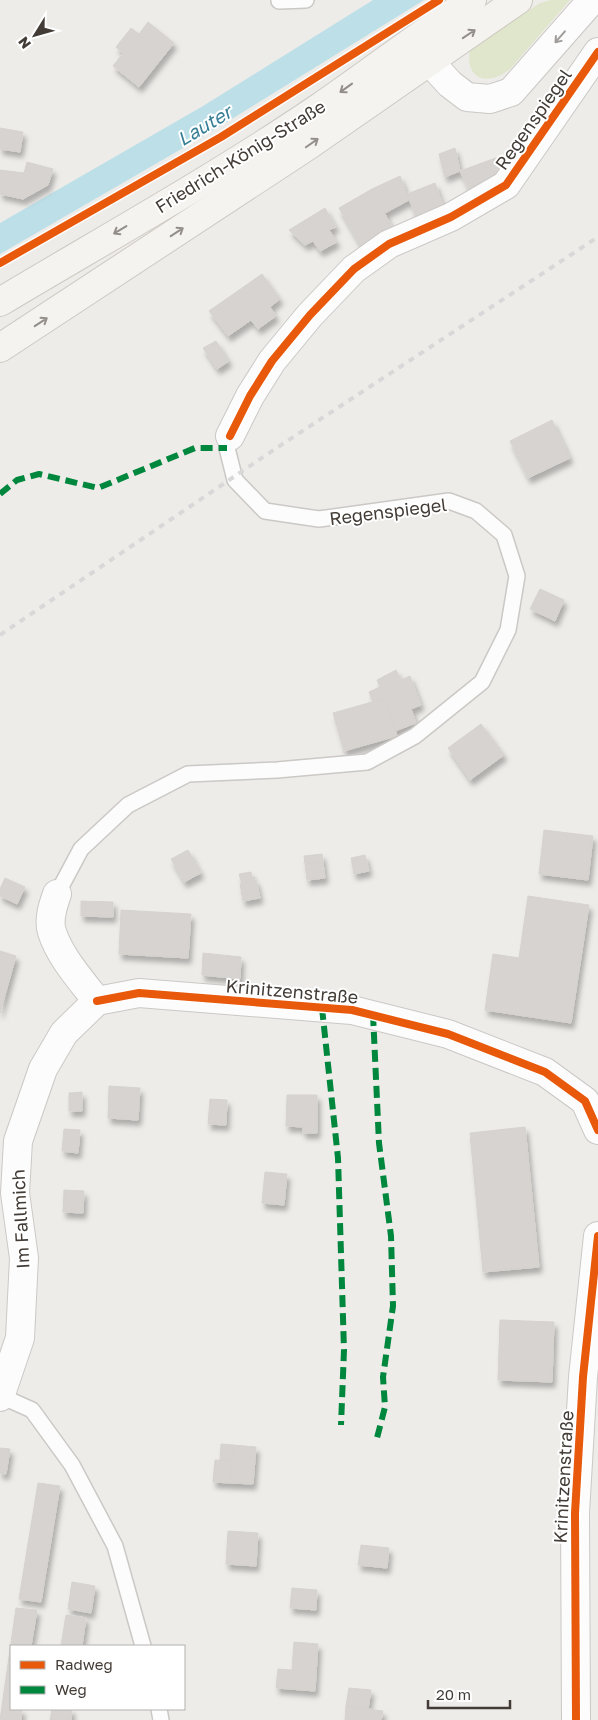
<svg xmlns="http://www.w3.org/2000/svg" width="598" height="1720" viewBox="0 0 598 1720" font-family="'Golos Text',sans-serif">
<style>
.green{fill:#e0e6cb}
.water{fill:#bddfe8}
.building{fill:#d6d3d0;stroke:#d6d3cf;filter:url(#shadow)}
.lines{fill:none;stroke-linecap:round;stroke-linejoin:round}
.service-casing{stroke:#cbc8c5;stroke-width:18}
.minor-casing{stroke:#cbc8c5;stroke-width:30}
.secondary-casing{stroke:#cec9c2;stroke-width:30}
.service{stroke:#fcfcfc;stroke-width:15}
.minor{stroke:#fcfcfc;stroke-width:28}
.secondary{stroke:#f5f3ef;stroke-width:28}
.rail{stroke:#d9d8d8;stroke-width:4;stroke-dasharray:6 6;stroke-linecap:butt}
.quiet{stroke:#00873e;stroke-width:6;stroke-dasharray:12 6;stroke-linecap:butt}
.cycleway-casing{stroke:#fff;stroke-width:11}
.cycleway{stroke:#e8590c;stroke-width:8}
.oneway{stroke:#938e89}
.oneway2{stroke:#a09c99}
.labels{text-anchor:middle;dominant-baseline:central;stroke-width:4;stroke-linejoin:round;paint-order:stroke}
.street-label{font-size:18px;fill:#433c36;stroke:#fff}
.water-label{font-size:19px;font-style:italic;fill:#367e95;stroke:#fff}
</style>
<defs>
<filter id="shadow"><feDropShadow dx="3" dy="5.5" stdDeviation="2.5" flood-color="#0004"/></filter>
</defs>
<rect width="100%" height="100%" fill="#eeece9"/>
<path class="green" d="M551,0H570L510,69C488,87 464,80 470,49L540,3Z"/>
<path class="water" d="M373,0H424L209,133L0,254V223L203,106Z"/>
<g class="building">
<path d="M148,22L174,43L139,87L113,66L123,53L116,47L131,28L139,34Z"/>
<path d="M0,128L23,132L20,152L0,149Z"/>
<path d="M455,148L460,171L445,177L439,154Z"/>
<path d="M501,156L508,172L469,190L460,171Z"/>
<path d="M27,162L53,169L48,185L23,199L0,194V170L24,173Z"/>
<path d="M400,176L409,200L385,213L372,189Z"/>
<path d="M435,183L444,208L417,219L407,194Z"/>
<path d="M372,189L393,229L361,246L339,208Z"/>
<path d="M325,208L336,227L329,230L337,242L320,251L313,241L305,245L289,230Z"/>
<path d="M262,274L280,299L270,307L276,316L258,329L251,320L228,336L209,311Z"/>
<path d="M216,341L229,361L217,369L203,348Z"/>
<path d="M552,420L570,458L528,478L510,441Z"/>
<path d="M540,589L564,600L555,621L530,609Z"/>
<path d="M396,670L401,680L410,676L421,705L411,709L416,723L395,731L386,698L373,702L369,692L380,687L377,680Z"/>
<path d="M386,698L397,736L344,751L333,713Z"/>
<path d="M481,724L504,755L470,780L448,748Z"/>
<path d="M544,830L593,836L588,880L539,874Z"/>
<path d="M188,850L201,873L184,882L171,859Z"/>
<path d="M322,854L323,863L305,864L304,856Z"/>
<path d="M365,855L369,871L354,874L351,858Z"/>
<path d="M323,863L325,878L307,880L305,864Z"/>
<path d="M251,872L253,881L242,884L239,874Z"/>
<path d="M5,878L25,887L17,904L0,896V889Z"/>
<path d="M256,880L260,898L243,901L240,884Z"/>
<path d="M528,896L589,905L571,1023L485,1010L493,954L519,958Z"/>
<path d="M81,901L113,902V917L81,916Z"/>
<path d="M121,910L191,914L188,958L119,954Z"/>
<path d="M0,951L16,956L0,1013Z"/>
<path d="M203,953L241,957L240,979L202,975Z"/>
<path d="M109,1086L140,1088L138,1120L108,1118Z"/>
<path d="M82,1092V1111H69V1093Z"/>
<path d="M287,1095H317V1133H303V1127L286,1126Z"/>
<path d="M210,1099L227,1100L226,1125L208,1124Z"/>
<path d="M525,1127L539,1267L483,1272L470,1133Z"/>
<path d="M64,1129L80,1130L78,1153L62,1151Z"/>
<path d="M265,1172L287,1174L284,1205L262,1203Z"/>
<path d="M64,1190L84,1191L83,1213L63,1212Z"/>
<path d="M500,1320L554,1322L552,1382L498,1380Z"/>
<path d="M221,1444L233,1445L232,1461L220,1460Z"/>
<path d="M233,1445L256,1447L253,1484L230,1483Z"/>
<path d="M0,1448L10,1449L6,1474L0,1473Z"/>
<path d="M215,1460L232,1461L230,1483L213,1482Z"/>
<path d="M38,1483L60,1486L41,1602L19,1599Z"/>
<path d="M228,1531L258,1533L256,1566L226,1564Z"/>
<path d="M361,1545L389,1548L387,1568L358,1565Z"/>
<path d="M72,1582L95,1586L91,1613L68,1609Z"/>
<path d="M292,1588L317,1590L316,1610L290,1608Z"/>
<path d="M16,1608L37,1610L31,1646H11V1709H22L21,1720H0Z"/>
<path d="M66,1615L86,1618L82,1646H61Z"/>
<path d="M294,1642L318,1644L315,1691L276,1688L278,1669L292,1670Z"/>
<path d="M349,1688L371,1690L368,1709L346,1706Z"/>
<path d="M346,1706L383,1711L381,1720H345Z"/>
<path d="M52,1709H72L71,1720H50Z"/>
</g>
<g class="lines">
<g class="service-casing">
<g id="service">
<path d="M279,1L306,0"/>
<path d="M57,894L81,849L128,805L188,774L277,770L367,762L415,736L482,682L508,630L517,576L504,535L476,511L449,501L319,519L265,511L235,480L227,448L230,436"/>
<path d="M1,1396L32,1410L72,1465L115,1546L143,1646"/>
<path d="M159,1709L161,1720"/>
</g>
</g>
<g class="minor-casing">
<g id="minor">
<path d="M429,61L450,84L467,97L490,99L511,92L592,0"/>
<path d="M230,436L250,396L272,361L310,315L354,269L389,244L451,217L506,185L598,52"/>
<path d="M57,894C53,905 48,920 52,932C60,957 81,980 97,1001"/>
<path d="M97,1001L139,993L352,1010L448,1034L545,1072L585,1101L598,1130"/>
<path d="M0,1397L20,1338L24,1258L15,1193L18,1141L43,1069L64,1033L97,1001"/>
<path d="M576,1720L575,1513L583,1377L598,1236"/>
</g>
</g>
<g class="secondary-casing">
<g id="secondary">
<path d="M0,302C107,238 217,177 320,107C371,72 420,34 472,0"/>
<path d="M0,348L309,145L518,0"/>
</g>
</g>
<use href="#service" class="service"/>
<use href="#minor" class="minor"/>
<use href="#secondary" class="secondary"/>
<path class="rail" d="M0,635L275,449L598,237"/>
<g class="quiet">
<path d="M0,494L17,480L39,474L98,488L195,448H227"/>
<path d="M322,1008L338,1158L344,1350L341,1425"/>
<path d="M373,1014L379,1143L391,1236L393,1306L383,1377L385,1407L377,1438"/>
</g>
<g class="cycleway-casing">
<g id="cycleway">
<path d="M0,263L221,137L439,0"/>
<path d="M230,436L250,396L272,361L310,315L354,269L389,244L451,217L506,185L598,52"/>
<path d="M97,1001L139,993L352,1010L448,1034L545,1072L585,1101L598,1130"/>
<path d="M576,1720L575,1513L583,1377L598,1236"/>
</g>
</g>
<use href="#cycleway" class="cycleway"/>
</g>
<defs><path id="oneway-shaft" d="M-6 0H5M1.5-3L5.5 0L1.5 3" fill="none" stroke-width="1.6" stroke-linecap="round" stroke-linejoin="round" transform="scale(1.25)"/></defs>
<g class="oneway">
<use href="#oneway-shaft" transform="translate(469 34) rotate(-34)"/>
<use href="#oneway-shaft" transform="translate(346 88) rotate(144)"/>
<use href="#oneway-shaft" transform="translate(312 143) rotate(-35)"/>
<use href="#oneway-shaft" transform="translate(120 230) rotate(149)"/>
<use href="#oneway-shaft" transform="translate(177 232) rotate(-33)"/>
<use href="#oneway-shaft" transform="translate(41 322) rotate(-33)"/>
</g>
<use class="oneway2" href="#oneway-shaft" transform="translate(560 37) rotate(131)"/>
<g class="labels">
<g class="street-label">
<text transform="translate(533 119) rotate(-55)">Regenspiegel</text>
<text transform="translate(240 156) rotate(-32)">Friedrich-König-Straße</text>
<text transform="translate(388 511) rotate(-7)">Regenspiegel</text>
<text transform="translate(292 991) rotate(5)">Krinitzenstraße</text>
<text transform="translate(20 1219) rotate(-93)">Im Fallmich</text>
<text transform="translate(563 1477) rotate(-87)">Krinitzenstraße</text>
</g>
<g class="water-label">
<text transform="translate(204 125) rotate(-31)">Lauter</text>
</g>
</g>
<rect x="10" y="1645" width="175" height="65" fill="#ffffff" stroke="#b4b1af"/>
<rect x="20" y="1661" width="25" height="8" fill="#e8590c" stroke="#b4b1af"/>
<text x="55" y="1670" font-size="15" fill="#433c36">Radweg</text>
<rect x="20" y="1686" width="25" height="8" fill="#00873e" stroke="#b4b1af"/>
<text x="55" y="1695" font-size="15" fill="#433c36">Weg</text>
<g transform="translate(35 35) rotate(233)" stroke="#ffffff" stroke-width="4" paint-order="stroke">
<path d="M0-4L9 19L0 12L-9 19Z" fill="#433c36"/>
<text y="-8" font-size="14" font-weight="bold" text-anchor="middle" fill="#433c36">N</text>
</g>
<path d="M428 1700v8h82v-8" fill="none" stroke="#433c36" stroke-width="2.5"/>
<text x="436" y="1700" font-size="15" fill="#433c36" stroke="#ffffff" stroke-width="4" paint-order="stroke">20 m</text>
</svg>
